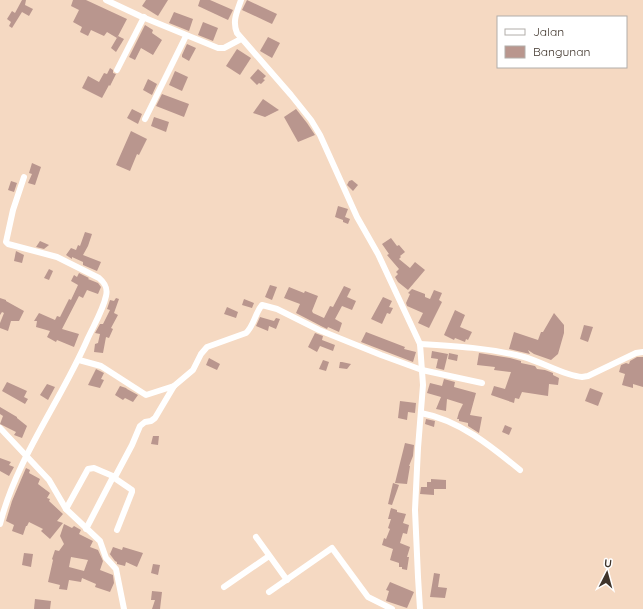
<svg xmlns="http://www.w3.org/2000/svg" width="643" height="609" viewBox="0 0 643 609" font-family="Quicksand,sans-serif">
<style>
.building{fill:#b9968e;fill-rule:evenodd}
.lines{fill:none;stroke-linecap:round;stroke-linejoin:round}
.minor{stroke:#fff;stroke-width:6}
</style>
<rect width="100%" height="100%" fill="#f5d9c2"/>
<g class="building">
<path d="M22,0H26L25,5L33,9L29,16L22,12L12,28L9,26L11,22L7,19L12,11L15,13Z"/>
<path d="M73,0H86L127,19L117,38L107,32L104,36L91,30L88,36L80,32L82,27L73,22L79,10L71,6Z"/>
<path d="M146,0H168L158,16L142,6Z"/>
<path d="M200,0H210L233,10L228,20L198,6Z"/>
<path d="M247,0L277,14L272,24L242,10Z"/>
<path d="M174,12L193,19L189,31L169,23Z"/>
<path d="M203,22L218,28L213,41L198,35Z"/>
<path d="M145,25L153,30L152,33L162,40L153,55L141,48L135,60L129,57Z"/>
<path d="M118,36L124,39L116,52L111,48Z"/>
<path d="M268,37L280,43L272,58L260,51Z"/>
<path d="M187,44L196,48L189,61L182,57V55Z"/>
<path d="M237,49L251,58L240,75L226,66Z"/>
<path d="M110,68L113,70V73L116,74L110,86L109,85L102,98L82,88L88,76L99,82L104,73L107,74Z"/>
<path d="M258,69L266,76L263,79L265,80L261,84L259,83L257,85L250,78Z"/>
<path d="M175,71L188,77L182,91L169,85Z"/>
<path d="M148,79L157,84L152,95L143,90Z"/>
<path d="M162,94L189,104L184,117L156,106Z"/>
<path d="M263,99L279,110L265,117L253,113Z"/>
<path d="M132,109L142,114L138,124L127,118Z"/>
<path d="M296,109L307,123L315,135L298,142L284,117Z"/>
<path d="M154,117L169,122L166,132L151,126Z"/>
<path d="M131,131L147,139L139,155L137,154L130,171L116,165Z"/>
<path d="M32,163L41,167L35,185L28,183L32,174L29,173Z"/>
<path d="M352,180L358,185L353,191L347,185L349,181Z"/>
<path d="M11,181L17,183L14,192L8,190Z"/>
<path d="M338,206L348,209L345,217L350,219L348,224L343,222V220L335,217Z"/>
<path d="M85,232L92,234L88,246L83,255L101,262L97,271L83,265V262L72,257V259L66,255L71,248L76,250L78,245L80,246Z"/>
<path d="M391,238L397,246L399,245L405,252L400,256L401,257L399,259L410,268L415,262L425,270L408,290L398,282L395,277L398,274L396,272L399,269L387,255L389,254L382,244Z"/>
<path d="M40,241L49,245L44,249L36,247Z"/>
<path d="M16,251L24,255L22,263L14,261Z"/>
<path d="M49,269L53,271L49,280L44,278Z"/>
<path d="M79,273L89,278L88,279L98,283L101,287L98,294L87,290L83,298L79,296L62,329L79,334L74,347L57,340L56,342L47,337L50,331L36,327L37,321H34L39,313L55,320L57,316L60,317L69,299L71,300L78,285L71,281L74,275L77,277Z"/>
<path d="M270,285L277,287L272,300L265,297Z"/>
<path d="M344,286L351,289L347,297L356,301L352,310L342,306L335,319L342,323L339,332L328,327L327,329L321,326L296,313L300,304L284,298L289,287L304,293L305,291L318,296L312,311L313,313L324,318L330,306L333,307Z"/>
<path d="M412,289L425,294V297L430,299L434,290L442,293L439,300L442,302L429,328L418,323L423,313L407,306L406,303L410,294L408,293Z"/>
<path d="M383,297L392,301L389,307L393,308L390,314L387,313L382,324L371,319Z"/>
<path d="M0,298L6,300V301L24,311L19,321H11L8,331L0,328V323L4,313L2,312L0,315Z"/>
<path d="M116,298L119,299L114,313L118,315L111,328L113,329L109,338L106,337L103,353L94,352L95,344L98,343L100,334L95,333L100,324H103L110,310L107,309L110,300L114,301Z"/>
<path d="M244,299L254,303L252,308L242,305Z"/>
<path d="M227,307L238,312L236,318L224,314Z"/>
<path d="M455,310L465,315L460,327L472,332L468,340L466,339L465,342L455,338L454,340L444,335Z"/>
<path d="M554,313L564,325V333L558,354L551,360L534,354L528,350L530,354L509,349L514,332L538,340L541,332H543Z"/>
<path d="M260,317L274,321L276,318L280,319L276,329L269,326L268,331L256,326Z"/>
<path d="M584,325L593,327L588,342L580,339Z"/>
<path d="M366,332L405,347L404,349L416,352L413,362L361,342Z"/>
<path d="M315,333L323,336L322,340L335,345L333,351L320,346L317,352L308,347Z"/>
<path d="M432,351L448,354L444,370L436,368L438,359L431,358Z"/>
<path d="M449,353L458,355L457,361L448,359Z"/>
<path d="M479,353L510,358L521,361V363L535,366L537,369L545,370L553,373V375L559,378L558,385L549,384L548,396L522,392L519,399L515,398L514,403L491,395L494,386L505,389L511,372L494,370L495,367L477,365Z"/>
<path d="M637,357H643V387L633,384V388L622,385L625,374L619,372L621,365L626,363L629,364L630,361Z"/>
<path d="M209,358L220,364L217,370L206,365Z"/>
<path d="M323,360L329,362L326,371L319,369Z"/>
<path d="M340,362H342L351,364L347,369L339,368Z"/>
<path d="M96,369L104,373L101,379L104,380L100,388L88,385Z"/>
<path d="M444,379L455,382L454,387L476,393L470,415L482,417L479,433L468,426V423L459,421V419H457L459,412L463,404L447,399L446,411L436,409L441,397L427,393L430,383L442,386Z"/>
<path d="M7,382L27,391L24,397L28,399L25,404L2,391Z"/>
<path d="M47,384L55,387L48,400L40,395Z"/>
<path d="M120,386L126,388L127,389L138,395L133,402L125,398L123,400L115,395Z"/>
<path d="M590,388L603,393L598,406L585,401Z"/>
<path d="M400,401L416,403L415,413L408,412L407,420L398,418Z"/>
<path d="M0,407L17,417V418L27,426L22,438L14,435L16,432L0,424L3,416L0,414Z"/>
<path d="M426,419L435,421L434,427L425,424Z"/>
<path d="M505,425L512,428L509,435L502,432Z"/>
<path d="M153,436H159L158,445L151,444Z"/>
<path d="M405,443L414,445L413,456L409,466H410L407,484L395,483Z"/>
<path d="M0,458L11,462L9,465L14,467L9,476L0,471Z"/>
<path d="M26,468L30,470L29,473L40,479L38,484L50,493L47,498L50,499L49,501L63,514L57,521L63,523L50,539L41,531L43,529L29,522L27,526H26L23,535L12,531L14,525L6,521L12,501Z"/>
<path d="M431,479L446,480V489H434V495L420,494L421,487H427V482H431Z"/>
<path d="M393,483L399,485L392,505L388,504Z"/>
<path d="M391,508L397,510V512L406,514L403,523L409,525L407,534L403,533L400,543L410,547L407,557H409L407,570L402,569V567H399V563L390,560L393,549L382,545L384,538L386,539L390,529L388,528L391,519H388Z"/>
<path d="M64,524L72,528L74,526L81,530L79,534L93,541L90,547L98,550L103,561L100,570L113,575L114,583L110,592L95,587L96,584L82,578L81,582L69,580L67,590L59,589L60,585L48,582L53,560L52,559L55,550L59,551L64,544L60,536ZM71,557L88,560L84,571L69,567Z"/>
<path d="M113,547L122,550L123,547L143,553L137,567L126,562L125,566L117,564V562L115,561L109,553L110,554Z"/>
<path d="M24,553L33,554L31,567L22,565Z"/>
<path d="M153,564L160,565L158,575L151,573Z"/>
<path d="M434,573L440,574L438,587L447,588L445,598L430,597Z"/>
<path d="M390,582L414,592L407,608L386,601L389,591L386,590Z"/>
<path d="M152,591L162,592L160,609H152L155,600H151Z"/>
<path d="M35,599L51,601L50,609H34Z"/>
</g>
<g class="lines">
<g class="minor">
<path d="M106,0L140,16L218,48H224L241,39"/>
<path d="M241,0C237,12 232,21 237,33L291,95L311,120L320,135L357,217L378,254L420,344L423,385L418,448L415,510L418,577L420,609"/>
<path d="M117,70L144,17"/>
<path d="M145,119L186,36"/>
<path d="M420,344C455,346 490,348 524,357C542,362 565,376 582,377L588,376L636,353L643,352"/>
<path d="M79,360L101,366L146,395L174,386"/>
<path d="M421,413C459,420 491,446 520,470"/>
<path d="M0,428L49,480L66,509L100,541L106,558L116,569L124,609"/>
<path d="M66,509L88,469L94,468L115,477L132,445L140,426L145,422L151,421L155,418L174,386L193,370L201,354L207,347L246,333C254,326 255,313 262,305L277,309L319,330L381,355L422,370L482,383"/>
<path d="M0,524C17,457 61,401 88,338C94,325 103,310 106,296C108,288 105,283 99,278L57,257L8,244L6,242L13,210L24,177"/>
<path d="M86,529L113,477L132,490V492L117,530"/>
<path d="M256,537L287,580"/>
<path d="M224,587L269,556"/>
<path d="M269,592L332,548L368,597L392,609"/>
</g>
</g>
<rect x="497" y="16" width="130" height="52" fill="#ffffff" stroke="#b2aeaa"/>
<rect x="505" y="29" width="20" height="6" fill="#ffffff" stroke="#b2aeaa"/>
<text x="533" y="36" font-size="12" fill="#3f342b">Jalan</text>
<rect x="505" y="46" width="20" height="12" fill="#b9968e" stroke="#b2aeaa"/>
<text x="533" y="56" font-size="12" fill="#3f342b">Bangunan</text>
<g transform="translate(607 573) rotate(6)" stroke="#ffffff" stroke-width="3" paint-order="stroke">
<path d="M0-3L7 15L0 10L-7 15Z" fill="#3f342b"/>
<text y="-6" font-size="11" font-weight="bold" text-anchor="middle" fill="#3f342b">U</text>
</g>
</svg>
